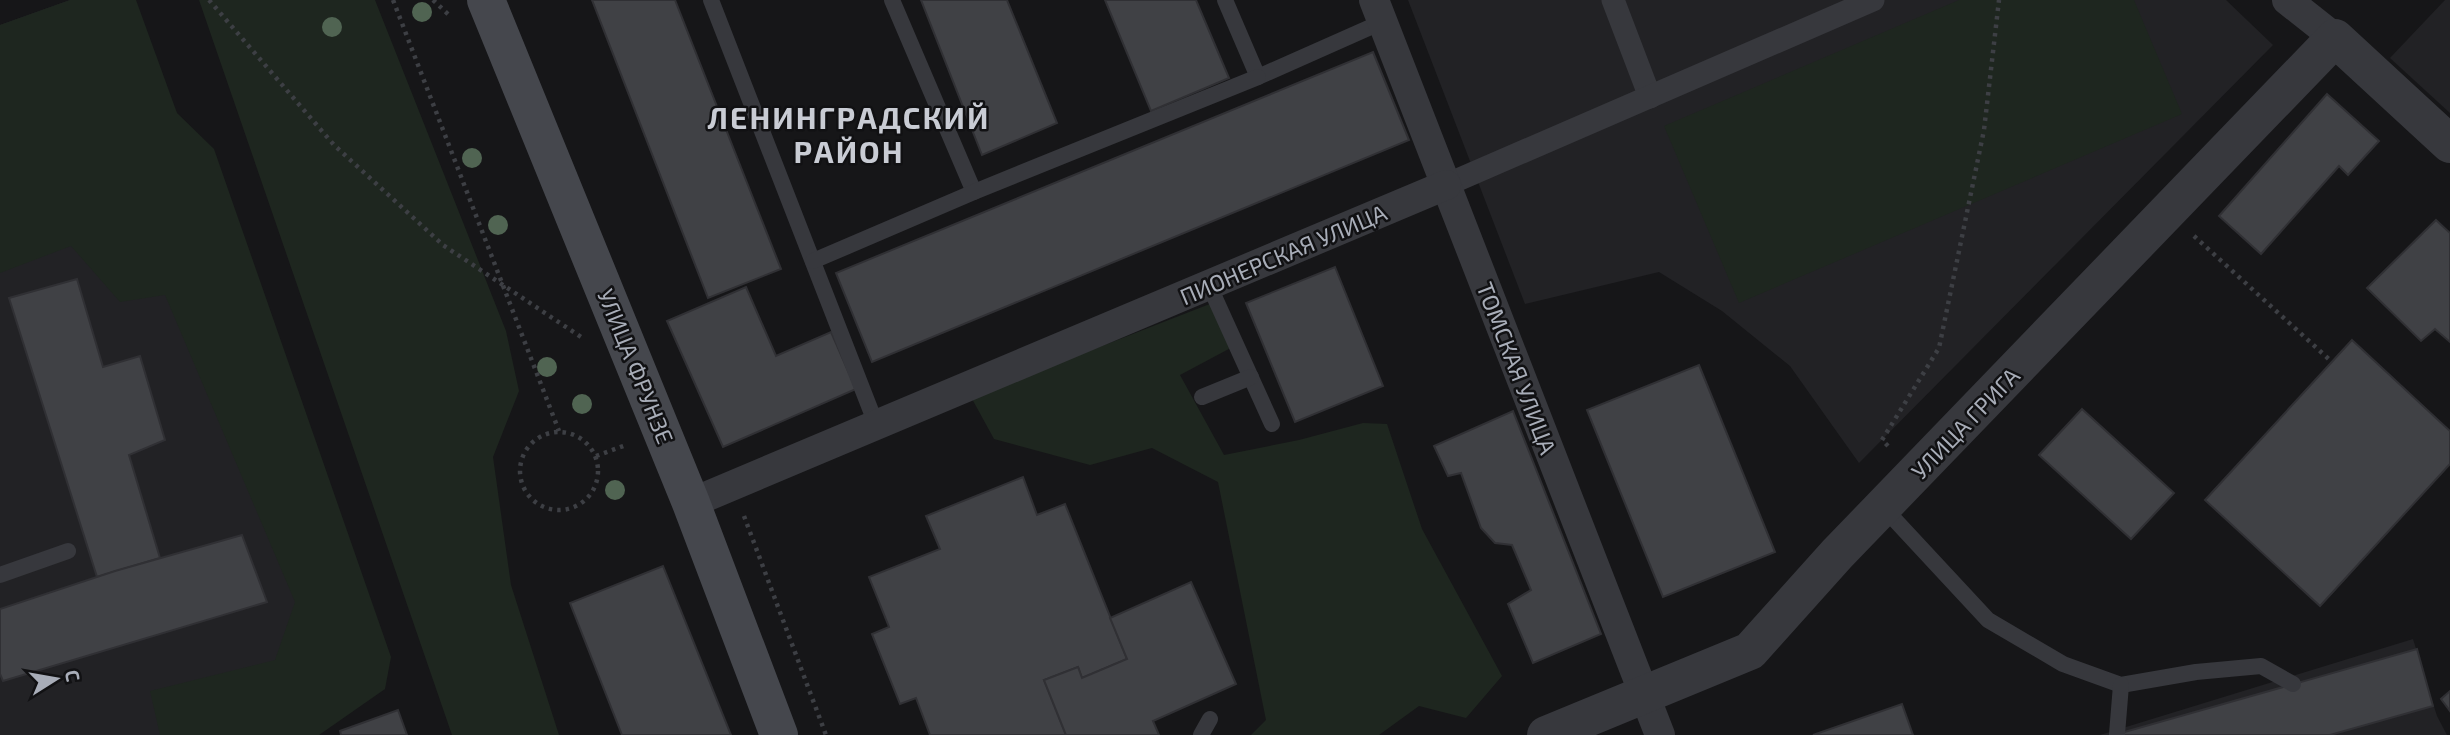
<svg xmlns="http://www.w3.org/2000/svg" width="2450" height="735" viewBox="0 0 2450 735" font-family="'Exo 2',sans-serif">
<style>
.built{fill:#222225}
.green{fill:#1e261f}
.building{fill:#404145;stroke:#303034;stroke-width:2}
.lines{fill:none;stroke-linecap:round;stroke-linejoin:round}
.path{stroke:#3d3f44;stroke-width:4.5;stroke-dasharray:3.5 5;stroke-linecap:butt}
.service{stroke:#37383d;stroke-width:16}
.pedestrian{stroke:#37383d;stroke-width:23}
.minor{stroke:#37383d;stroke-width:30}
.tertiary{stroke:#37383d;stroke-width:38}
.secondary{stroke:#45474d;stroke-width:38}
.tree{fill:#506452}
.labels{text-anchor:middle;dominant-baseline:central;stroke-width:5;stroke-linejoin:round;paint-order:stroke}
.street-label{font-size:23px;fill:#a8adb8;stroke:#111113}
.district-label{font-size:30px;font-weight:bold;letter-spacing:2px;fill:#c9ccd4;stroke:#111113}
</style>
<rect width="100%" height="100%" fill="#161618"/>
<g class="built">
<path d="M70,0L385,689L260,735H0V25Z"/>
<path d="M1408,0H2226L2273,45L1859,463L1790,366L1722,311L1659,272L1525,304Z"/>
<path d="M2445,0H2450V113L2390,58Z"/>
<path d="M2413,639L2437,716L2447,735H2100Z"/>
</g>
<g class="green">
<path d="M70,0H136L177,113L214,149L391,657L385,689L319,735H160L150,691L275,660L295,602L165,295L120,302L71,246L0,273V25Z"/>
<path d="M199,0H375L506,331L519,391L493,457L511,585L559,735H452Z"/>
<path d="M1959,0H2134L2182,114L1739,303L1664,126Z"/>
<path d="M1220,300L1240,343L1180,375L1224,455L1299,440L1363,423L1387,424L1422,529L1502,676L1466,718L1419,706L1379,735H1251L1266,720L1218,482L1152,448L1090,465L994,439L971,397Z"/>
</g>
<g class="building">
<path d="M592,0H675L781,269L708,298Z"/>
<path d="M921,0H1007L1057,123L982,155Z"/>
<path d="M1105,0H1196L1229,78L1151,111Z"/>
<path d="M1373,52L1409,140L872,362L836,273Z"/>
<path d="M2327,94L2379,141L2348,175L2339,166L2261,254L2219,216Z"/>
<path d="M2436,220L2450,233V342L2435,329L2421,341L2367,288Z"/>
<path d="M1335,267L1383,386L1295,422L1246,303Z"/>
<path d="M77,279L103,367L140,356L165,440L129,455L160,558L97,577L9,298Z"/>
<path d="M746,287L776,356L831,332L856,389L723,447L667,321Z"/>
<path d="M2352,340L2450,431V464L2320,606L2205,500Z"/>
<path d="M1699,365L1775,552L1663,597L1587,410Z"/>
<path d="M2082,409L2174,493L2131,539L2039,455Z"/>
<path d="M1513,411L1601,634L1533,663L1508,604L1531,590L1512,545L1495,543L1481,528L1461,473L1448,476L1434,446Z"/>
<path d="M1023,477L1037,515L1065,504L1127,659L1082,678L1078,667L1044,680L1066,735H930L916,698L900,704L872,634L889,627L869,577L940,549L926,516Z"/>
<path d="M242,535L267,602L3,681L0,674V609L115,571Z"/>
<path d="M663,566L731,735H622L570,603Z"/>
<path d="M1191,582L1236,684L1153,721L1159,735H1066L1044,680L1078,667L1082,678L1127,659L1110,618Z"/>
<path d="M2417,649L2433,706L2330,735H2114Z"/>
<path d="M2450,691V711L2441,699Z"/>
<path d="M1902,704L1913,735H1813Z"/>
<path d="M398,710L407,735H341L340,731Z"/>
</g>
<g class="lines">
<g class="path">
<path d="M209,0L334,145L443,245L581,337"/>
<path d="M393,0L559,431"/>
<path d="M433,0L450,16"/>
<path d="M2194,236L2332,362"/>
<circle cx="559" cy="471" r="39"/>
<path d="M1888,446L1882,440L1939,348L1984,130L1999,0"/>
<path d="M596,456L626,445"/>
<path d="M744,516L826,735"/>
</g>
<g class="service">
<path d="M711,0L876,424"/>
<path d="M892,0L974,192"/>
<path d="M1225,0L1258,77L1382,22"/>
<path d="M813,261L974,192L1258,77"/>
<path d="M1209,285L1272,424"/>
<path d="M1202,397L1251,377"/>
<path d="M1883,507L1988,620L2063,664L2121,685L2196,672L2261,666L2293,684"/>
<path d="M0,575L68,551"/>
<path d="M2117,734L2121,685"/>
<path d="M1201,735L1210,719"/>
</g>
<g class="pedestrian">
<path d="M1613,0L1650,97"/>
<path d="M1446,185L1873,0"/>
</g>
<g class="minor">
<path d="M1374,0L1660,735"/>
<path d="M2287,0L2335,38"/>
<path d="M691,503L1446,185"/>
</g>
<path class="tertiary" d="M1546,735L1750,651L1837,554L2335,38L2450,144"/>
<path class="secondary" d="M486,0L691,503L779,735"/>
</g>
<g class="tree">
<circle cx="422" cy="12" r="10"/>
<circle cx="332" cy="27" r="10"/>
<circle cx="472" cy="158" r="10"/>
<circle cx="498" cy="225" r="10"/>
<circle cx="547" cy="367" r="10"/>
<circle cx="582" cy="404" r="10"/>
<circle cx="615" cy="490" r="10"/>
</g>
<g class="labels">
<g class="street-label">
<text transform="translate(1283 254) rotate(-23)">ПИОНЕРСКАЯ УЛИЦА</text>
<text transform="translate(636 366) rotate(68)">УЛИЦА ФРУНЗЕ</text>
<text transform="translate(1517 368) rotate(69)">ТОМСКАЯ УЛИЦА</text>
<text transform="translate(1965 423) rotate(-46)">УЛИЦА ГРИГА</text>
</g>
<g class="district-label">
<text x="849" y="117">ЛЕНИНГРАДСКИЙ<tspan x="849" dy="34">РАЙОН</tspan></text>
</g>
</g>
<g transform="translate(56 679) rotate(79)" stroke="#111113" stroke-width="5" paint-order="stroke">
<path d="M0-5L12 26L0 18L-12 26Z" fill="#a8adb8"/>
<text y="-10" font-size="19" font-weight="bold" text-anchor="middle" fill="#a8adb8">С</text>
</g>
</svg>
